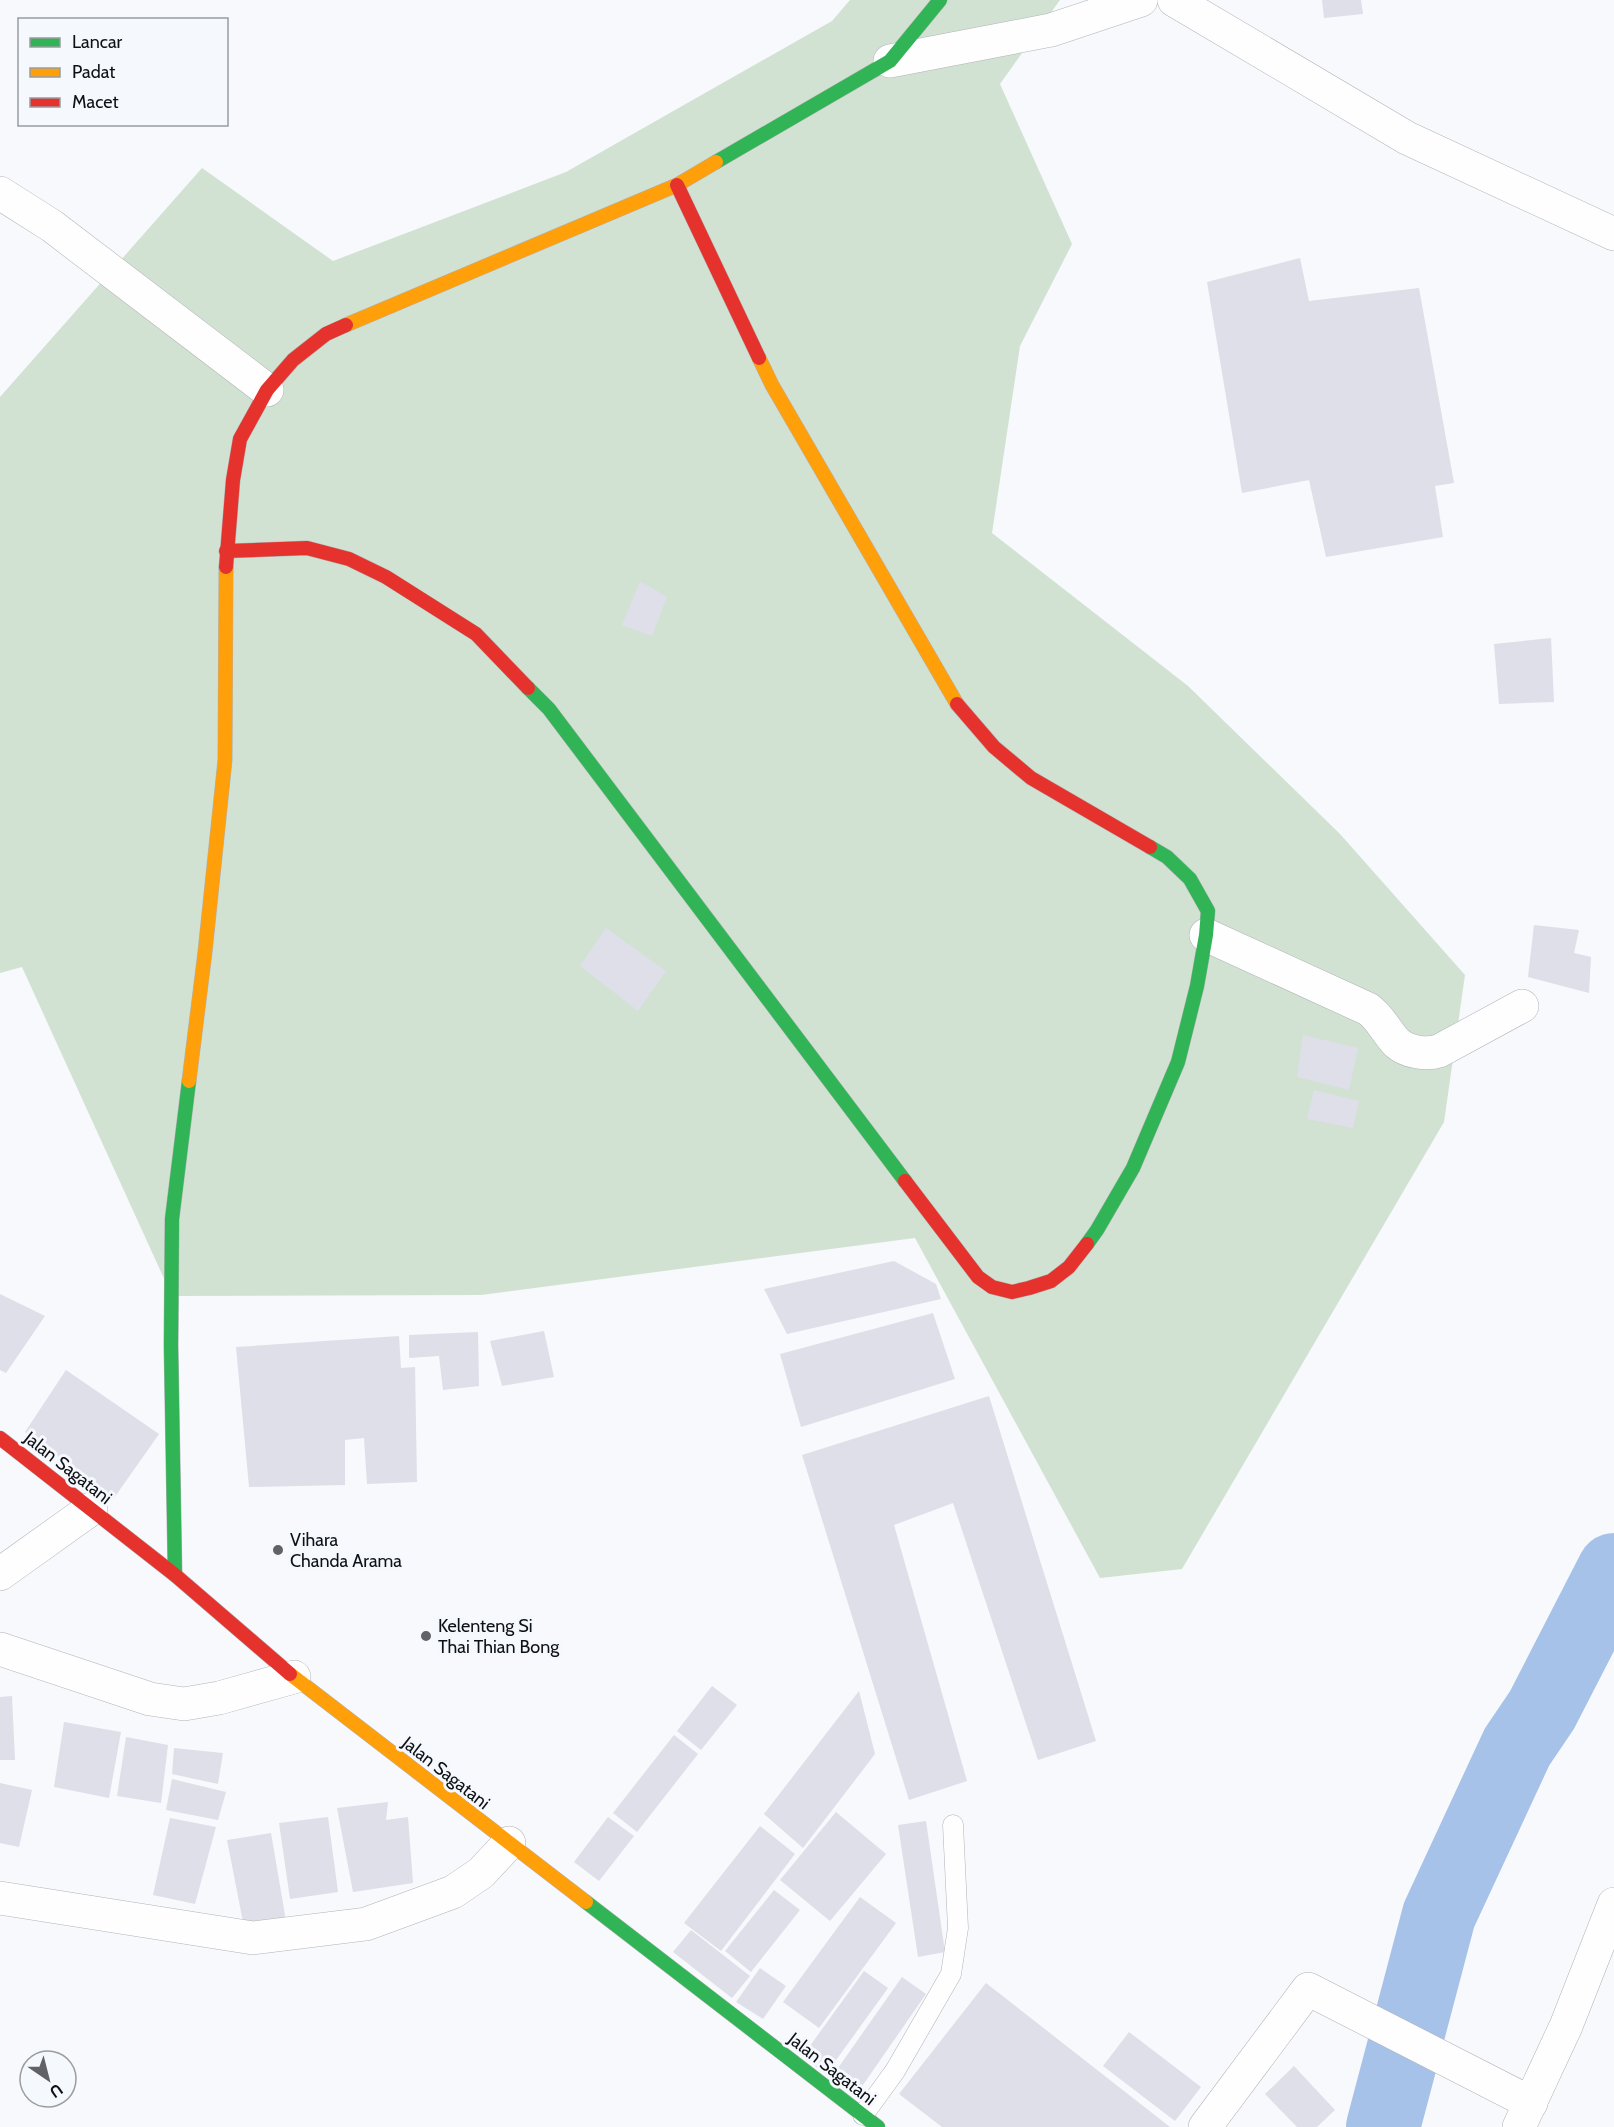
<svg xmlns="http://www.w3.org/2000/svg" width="1614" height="2127" viewBox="0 0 1614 2127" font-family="Cabin,sans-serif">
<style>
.green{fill:#d1e2d2}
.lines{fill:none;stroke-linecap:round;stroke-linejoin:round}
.river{stroke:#a6c2e8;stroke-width:74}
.building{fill:#dedfe9}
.lane-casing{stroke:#b1b3b6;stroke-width:21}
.street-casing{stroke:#b1b3b6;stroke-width:34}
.fast-casing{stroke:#b1b3b6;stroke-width:15}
.slow-casing{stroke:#b1b3b6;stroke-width:15}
.jam-casing{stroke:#b1b3b6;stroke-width:15}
.lane{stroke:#fefeff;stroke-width:20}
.street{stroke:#fefeff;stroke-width:33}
.fast{stroke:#30b455;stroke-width:14}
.slow{stroke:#ff9f0a;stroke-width:14}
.jam{stroke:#e5322d;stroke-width:14}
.poi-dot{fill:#606265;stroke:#f5f9fe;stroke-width:2}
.labels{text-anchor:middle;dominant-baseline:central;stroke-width:6;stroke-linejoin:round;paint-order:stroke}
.street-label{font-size:18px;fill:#0f1114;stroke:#f5f9fe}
.poi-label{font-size:18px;fill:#0f1114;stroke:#f5f9fe;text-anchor:start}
</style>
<rect width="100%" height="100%" fill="#f7f9fc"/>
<path class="green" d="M850,0H1060L1000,84L1072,244L1020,346L992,533L1188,686L1340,834L1465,975L1444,1122L1182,1569L1100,1578L915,1238L481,1295L172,1296L22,967L0,973V397L202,168L333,261L566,172L832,21Z"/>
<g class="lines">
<path class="river" d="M1383,2127L1439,1915L1517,1747L1542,1710L1614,1570"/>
</g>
<g class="building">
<path d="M1322,0H1361L1363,14L1324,18Z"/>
<path d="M1300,258L1309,301L1419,288L1454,483L1435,486L1443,537L1326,557L1309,480L1242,493L1207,282Z"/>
<path d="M640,581L667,597L652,636L622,625Z"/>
<path d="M1551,638L1554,702L1499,704L1494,644Z"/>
<path d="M1534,925L1579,930L1574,953L1591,957L1589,993L1528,977Z"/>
<path d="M606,928L666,971L638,1011L580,966Z"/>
<path d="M1303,1035L1358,1048L1349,1090L1297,1077Z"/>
<path d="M1314,1090L1359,1101L1353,1128L1307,1119Z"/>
<path d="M894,1261L936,1284L941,1299L787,1334L764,1289Z"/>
<path d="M0,1294L45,1316L6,1373L0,1370Z"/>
<path d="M933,1313L955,1379L801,1427L780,1354Z"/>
<path d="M544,1331L554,1377L502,1386L490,1341Z"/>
<path d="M478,1332L479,1386L443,1390L439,1356L409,1358V1335Z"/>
<path d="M399,1336L401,1368L415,1367L417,1482L367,1484L364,1438L345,1440V1485L249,1487L236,1347Z"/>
<path d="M66,1370L159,1434L114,1498L25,1432Z"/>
<path d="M989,1396L1096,1741L1038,1760L953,1503L894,1525L967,1781L909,1800L802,1455Z"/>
<path d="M712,1686L737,1705L701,1750L677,1731Z"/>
<path d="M859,1691L875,1754L803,1848L764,1814Z"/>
<path d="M12,1696L15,1760H0V1697Z"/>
<path d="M64,1722L121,1732L109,1798L54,1787Z"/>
<path d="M674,1735L698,1754L637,1832L613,1813Z"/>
<path d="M126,1737L168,1745L161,1803L117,1796Z"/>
<path d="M174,1748L223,1753L218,1784L172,1774Z"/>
<path d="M172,1779L226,1792L218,1820L166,1810Z"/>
<path d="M0,1783L32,1790L19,1847L0,1843Z"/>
<path d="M388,1802L386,1820L408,1817L413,1883L353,1892L337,1808Z"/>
<path d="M836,1812L886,1854L830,1921L780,1880Z"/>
<path d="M328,1817L338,1892L290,1899L279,1823Z"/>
<path d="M608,1817L634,1836L599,1881L574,1862Z"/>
<path d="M170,1818L216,1827L195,1904L153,1895Z"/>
<path d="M926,1821L945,1952L918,1957L898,1825Z"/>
<path d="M760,1826L795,1854L721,1951L684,1923Z"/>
<path d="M271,1833L286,1921L244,1927L227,1840Z"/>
<path d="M774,1890L800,1910L751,1972L725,1951Z"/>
<path d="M860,1897L896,1923L819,2028L783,2002Z"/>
<path d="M691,1930L750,1976L732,1998L673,1952Z"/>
<path d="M760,1968L786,1986L763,2019L736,2002Z"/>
<path d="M864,1971L888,1988L826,2074L802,2057Z"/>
<path d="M902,1977L926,1994L856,2095L831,2078Z"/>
<path d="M986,1983L1170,2127H942L899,2094Z"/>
<path d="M1129,2032L1201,2087L1175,2121L1103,2066Z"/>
<path d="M1294,2066L1335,2110L1317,2127H1297L1265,2094Z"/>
</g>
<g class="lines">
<g class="lane-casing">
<path id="lane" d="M863,2115L895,2071L951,1974L958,1928L953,1825"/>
</g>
<g class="street-casing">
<g id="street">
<path d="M1174,0L1407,138L1614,234"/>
<path d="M890,61L1051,30L1141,0"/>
<path d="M0,193L52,226L267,390"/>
<path d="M1206,935L1368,1009C1381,1018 1386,1032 1397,1043C1407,1052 1426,1055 1439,1051L1522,1006"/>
<path d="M0,1574L91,1509"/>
<path d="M0,1649L150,1699L184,1704L219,1698L294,1677"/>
<path d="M0,1898L253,1938L366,1924L453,1892L481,1873L509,1843"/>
<path d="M1205,2127L1308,1989L1531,2103"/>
<path d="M1519,2127L1566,2026L1614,1904"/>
</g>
</g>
<g class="fast-casing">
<g id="fast">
<path d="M716,162L890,61L940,0"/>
<path d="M528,688L549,709L905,1181"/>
<path d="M1087,1244L1097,1230L1133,1168L1178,1062L1197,986L1206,935L1208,911L1190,879L1167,857L1150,847"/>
<path d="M175,1575L171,1346L172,1219L189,1081"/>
<path d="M586,1902L878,2127"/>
</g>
</g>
<g class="slow-casing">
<g id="slow">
<path d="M346,325L677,185L716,162"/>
<path d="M759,358L772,385L957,704"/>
<path d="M189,1081L205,952L225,760L226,567"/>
<path d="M290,1674L586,1902"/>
</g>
</g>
<g class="jam-casing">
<g id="jam">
<path d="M677,185L759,358"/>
<path d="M226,551L307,548L349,559L386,577L476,634L528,688"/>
<path d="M226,567L233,480L240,439L267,390L293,360L326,334L346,325"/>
<path d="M957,704L994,747L1031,778L1150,847"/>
<path d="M905,1181L978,1277L992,1287L1012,1292L1029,1288L1051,1281L1069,1267L1087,1244"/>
<path d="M0,1438L175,1575L290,1674"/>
</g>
</g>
<use href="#lane" class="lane"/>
<use href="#street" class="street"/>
<use href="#fast" class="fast"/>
<use href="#slow" class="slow"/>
<use href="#jam" class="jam"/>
</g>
<g class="poi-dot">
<circle cx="278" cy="1550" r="6"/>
<circle cx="426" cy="1636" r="6"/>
</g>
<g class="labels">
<g class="street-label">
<text transform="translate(68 1468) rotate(38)">Jalan Sagatani</text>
<text transform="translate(446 1773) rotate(38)">Jalan Sagatani</text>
<text transform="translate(832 2069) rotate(38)">Jalan Sagatani</text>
</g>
<g class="poi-label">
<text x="290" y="1540">Vihara<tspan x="290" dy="21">Chanda Arama</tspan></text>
<text x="438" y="1626">Kelenteng Si<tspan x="438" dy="21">Thai Thian Bong</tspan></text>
</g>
</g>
<rect x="18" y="18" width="210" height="108" fill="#f5f9fe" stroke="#999ca0" stroke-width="1.5"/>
<rect x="30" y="38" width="30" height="9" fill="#30b455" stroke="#999ca0" stroke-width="1.5"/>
<text x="72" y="48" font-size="18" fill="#0f1114">Lancar</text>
<rect x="30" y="68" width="30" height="9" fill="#ff9f0a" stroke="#999ca0" stroke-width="1.5"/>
<text x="72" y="78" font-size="18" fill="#0f1114">Padat</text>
<rect x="30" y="98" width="30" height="9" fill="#e5322d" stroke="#999ca0" stroke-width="1.5"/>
<text x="72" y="108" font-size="18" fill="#0f1114">Macet</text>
<g transform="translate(48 2079) rotate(145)"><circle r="28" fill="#f5f9fe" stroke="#999ca0" stroke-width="1.5"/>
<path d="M0-4.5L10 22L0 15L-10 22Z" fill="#606265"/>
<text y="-9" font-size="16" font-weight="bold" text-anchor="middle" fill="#0f1114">U</text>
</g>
</svg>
